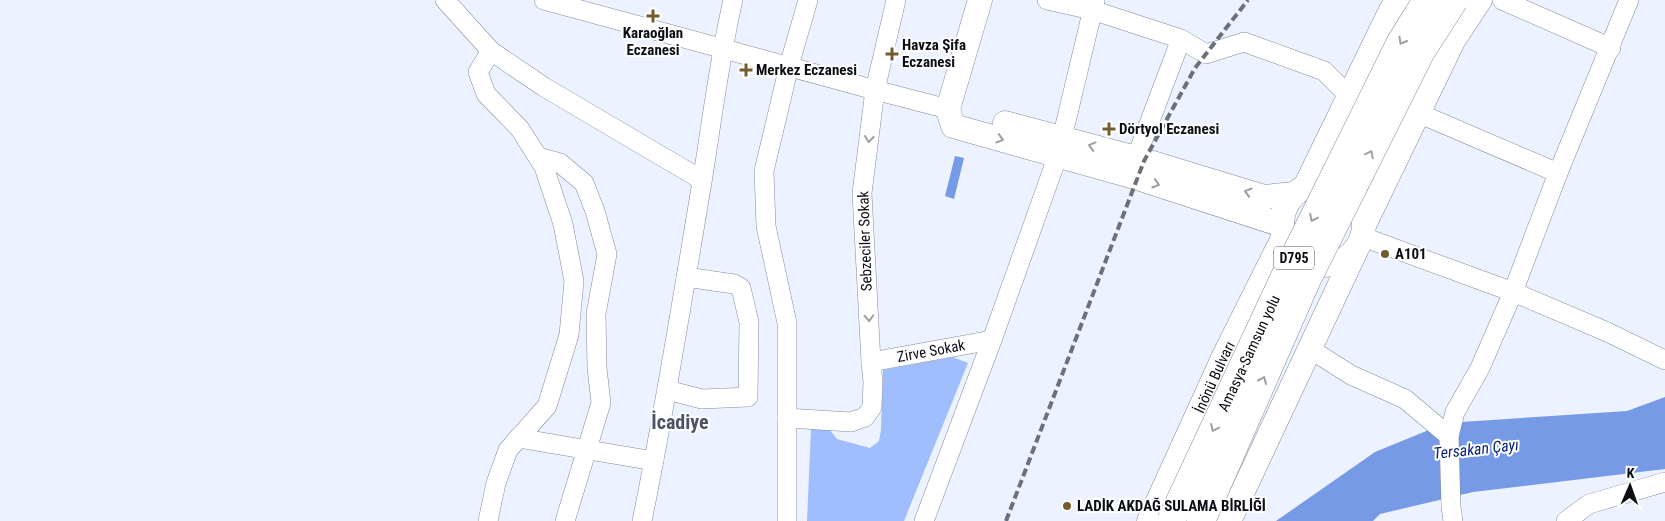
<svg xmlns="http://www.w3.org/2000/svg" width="1665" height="521" viewBox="0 0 1665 521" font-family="'Roboto Condensed',sans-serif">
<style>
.green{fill:#a0befd}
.water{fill:#779ae7}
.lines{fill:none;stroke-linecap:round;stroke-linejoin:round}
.minor-casing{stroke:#828b9e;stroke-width:20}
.major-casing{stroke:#828b9e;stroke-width:25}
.minor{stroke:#fff;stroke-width:19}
.major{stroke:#fff;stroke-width:24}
.rail{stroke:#6b7079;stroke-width:4;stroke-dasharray:8 4;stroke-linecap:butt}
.highway-bridge-casing{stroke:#828b9e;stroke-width:29;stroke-linecap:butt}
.highway-bridge{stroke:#fff;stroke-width:28}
.oneway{stroke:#9d9fa1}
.poi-dot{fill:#735d2d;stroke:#fff;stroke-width:2}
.labels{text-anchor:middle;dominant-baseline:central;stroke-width:4;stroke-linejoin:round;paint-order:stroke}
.shield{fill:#fff;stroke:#54565b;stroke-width:1}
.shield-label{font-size:14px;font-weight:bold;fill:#0b0e15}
.poi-label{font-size:15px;font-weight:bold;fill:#0b0e15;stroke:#fff;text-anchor:start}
.street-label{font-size:15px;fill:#0b0e15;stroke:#fff}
.water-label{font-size:16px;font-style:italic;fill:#09237b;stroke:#fff}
.district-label{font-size:20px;font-weight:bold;fill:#4c5466;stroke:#fff}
</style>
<rect width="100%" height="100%" fill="#ecf2ff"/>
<path class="green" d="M953,357L968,363L904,521H807L811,429H829L837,439L870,448L879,441L881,430L883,370Z"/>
<g class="water">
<path d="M955,156L964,158L954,199L945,196Z"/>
<path d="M1665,397V469L1473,492L1380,514L1373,521H1276L1375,452L1446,423L1627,411Z"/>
</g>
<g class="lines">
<g class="minor-casing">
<g id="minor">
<path d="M445,0L491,51L544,87L702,180"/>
<path d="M544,0L875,90L948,109"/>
<path d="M1047,0L1092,10L1181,39L1206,54L1244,42L1324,71L1349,96"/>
<path d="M1502,0L1611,48"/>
<path d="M1418,113L1558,173"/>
<path d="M538,157L560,163L584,183L595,211L607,254L596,314L597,368L601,403L565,521"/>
<path d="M1136,158L1181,39"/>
<path d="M1363,237L1513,292L1605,331L1665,360"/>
<path d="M1310,349L1351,375L1405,399L1449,436"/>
<path id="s1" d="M871,362L992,340"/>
<path d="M667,390L702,399L748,397L749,322L741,288L734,284L686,277"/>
<path d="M787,418L851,422L865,417L872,407L873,382L871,362L862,193L875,90L896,0"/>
<path d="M518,438L654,461"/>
<path d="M488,521L496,483L508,450L547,406L569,335L574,281L563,224L544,167L520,129L486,94L478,72L491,51"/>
<path d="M642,521C665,409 683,295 702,182C712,121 719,60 733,0"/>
<path d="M787,521V323L766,226L764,171L789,66L808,0"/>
<path d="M924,521L992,340L1058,155L1095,0"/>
<path d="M1453,521L1451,507L1449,436L1455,412L1480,368L1513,292L1558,173L1629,0"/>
<path d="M1566,521L1589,504L1665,482"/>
</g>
</g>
<g class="major-casing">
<g id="major">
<path d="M980,0L948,109L953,126L1138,178L1282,225"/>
<path d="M1005,123L1136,158L1264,197L1295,194"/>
<circle cx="1323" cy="224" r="41"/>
<path d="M1305,187L1391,10L1398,0"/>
<path d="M1365,223L1453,41L1480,0"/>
<path id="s2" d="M1149,521L1225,354L1284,236"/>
<path d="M1229,521L1357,248"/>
</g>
</g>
<use href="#minor" class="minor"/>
<use href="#major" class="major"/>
<path class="rail" d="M1006,521L1144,161L1195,68L1248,0"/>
<g class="highway-bridge-casing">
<g id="highway-bridge">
<path id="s3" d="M1171,521L1288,270L1401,42L1427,0"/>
<path d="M1201,521L1307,279L1420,53L1454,0"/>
</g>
</g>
<use href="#highway-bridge" class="highway-bridge"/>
</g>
<defs><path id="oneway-chevron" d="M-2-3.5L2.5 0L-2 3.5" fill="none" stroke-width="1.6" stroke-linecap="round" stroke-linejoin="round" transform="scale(1.25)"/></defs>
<g class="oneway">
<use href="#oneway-chevron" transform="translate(1402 41) rotate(120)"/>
<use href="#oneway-chevron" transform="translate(869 139) rotate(97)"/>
<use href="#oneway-chevron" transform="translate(1000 139) rotate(16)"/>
<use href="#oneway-chevron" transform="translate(1092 146) rotate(-165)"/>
<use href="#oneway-chevron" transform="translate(1370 154) rotate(-64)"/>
<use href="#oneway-chevron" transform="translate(1156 184) rotate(17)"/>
<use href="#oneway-chevron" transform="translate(1248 192) rotate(-163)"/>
<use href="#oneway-chevron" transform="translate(1313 218) rotate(116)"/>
<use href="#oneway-chevron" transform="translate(869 318) rotate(87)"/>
<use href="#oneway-chevron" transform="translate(1263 380) rotate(-66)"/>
<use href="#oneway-chevron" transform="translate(1214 428) rotate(115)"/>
</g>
<g class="poi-dot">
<path d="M650.5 8.5h5v5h5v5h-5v5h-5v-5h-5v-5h5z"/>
<path d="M889.5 46.5h5v5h5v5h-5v5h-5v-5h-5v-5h5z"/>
<path d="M743.5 62.5h5v5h5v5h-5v5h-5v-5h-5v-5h5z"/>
<path d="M1106.5 121.5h5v5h5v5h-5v5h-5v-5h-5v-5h5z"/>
<circle cx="1385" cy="254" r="5"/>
<circle cx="1067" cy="506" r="5"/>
</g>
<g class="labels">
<rect class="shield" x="1274" y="246.5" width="40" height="23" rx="4"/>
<g class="shield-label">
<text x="1294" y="258">D795</text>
</g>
<g class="poi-label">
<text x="653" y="33" text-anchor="middle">Karaoğlan<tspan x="653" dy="17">Eczanesi</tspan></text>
<text x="902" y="45">Havza Şifa<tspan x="902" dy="17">Eczanesi</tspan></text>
<text x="756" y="70">Merkez Eczanesi</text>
<text x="1119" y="129">Dörtyol Eczanesi</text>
<text x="1395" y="254">A101</text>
<text x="1077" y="506">LADİK AKDAĞ SULAMA BİRLİĞİ</text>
</g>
<g class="street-label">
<text transform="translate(865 241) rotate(-92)">Sebzeciler Sokak</text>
<text stroke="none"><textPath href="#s1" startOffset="61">Zirve Sokak</textPath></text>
<text stroke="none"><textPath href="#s3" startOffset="185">Amasya-Samsun yolu</textPath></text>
<text stroke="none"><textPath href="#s2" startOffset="158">İnönü Bulvarı</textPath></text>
</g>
<g class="water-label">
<text transform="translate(1476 449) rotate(-6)">Tersakan Çayı</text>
</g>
<g class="district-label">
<text x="680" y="422">İcadiye</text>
</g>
</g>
<g transform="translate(1630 486) rotate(2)" stroke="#ffffff" stroke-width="4" paint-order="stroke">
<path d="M0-4L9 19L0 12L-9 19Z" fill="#0b0e15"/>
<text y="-8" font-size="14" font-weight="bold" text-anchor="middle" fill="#0b0e15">K</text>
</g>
</svg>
